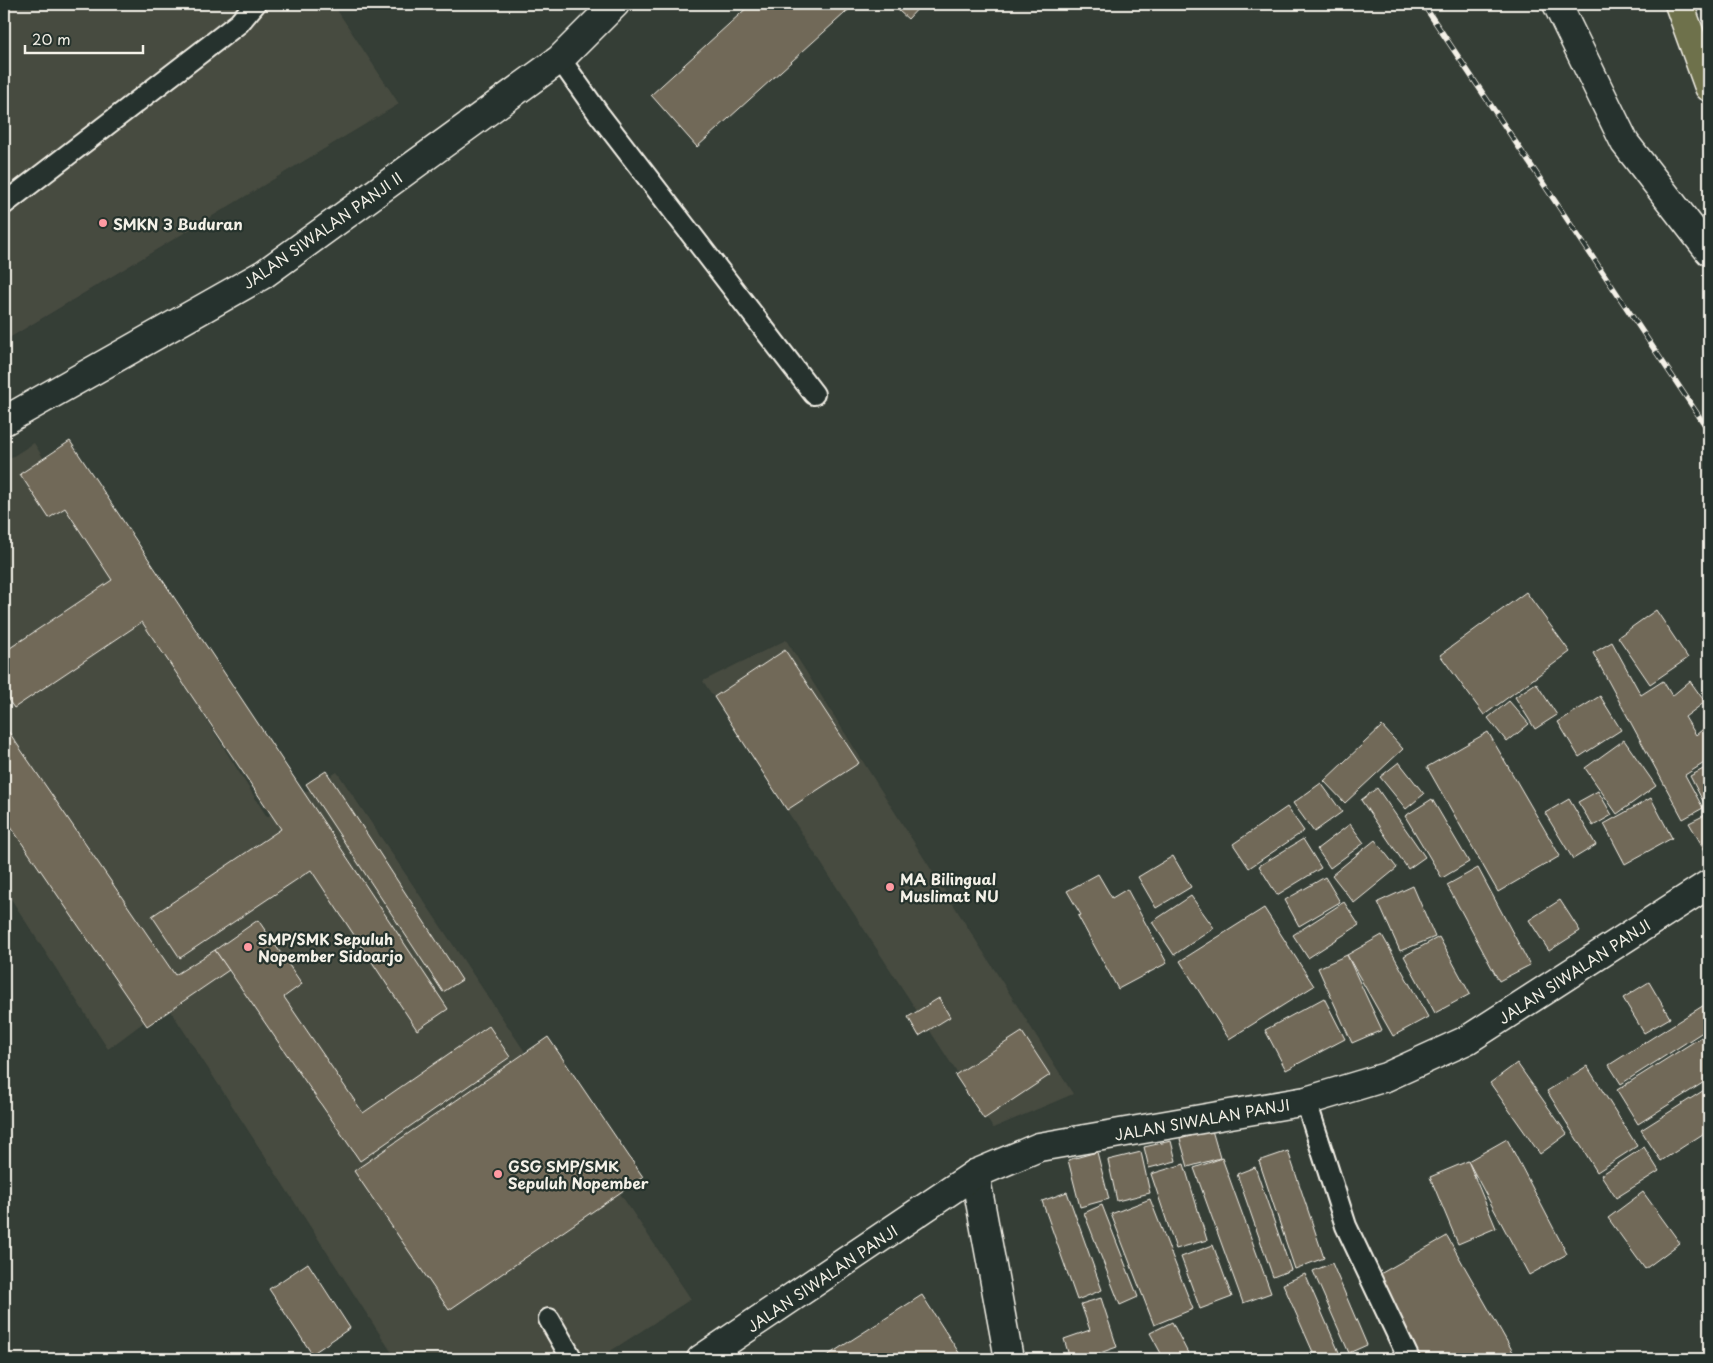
<svg xmlns="http://www.w3.org/2000/svg" width="1713" height="1363" viewBox="0 0 1713 1363" font-family="'Playpen Sans',sans-serif">
<style>
.built{fill:#474b40}
.building{fill:#716959;stroke:#f4f1e8}
.lines{fill:none;stroke-linecap:round;stroke-linejoin:round}
.lane-casing{stroke:#f4f1e8;stroke-width:24}
.street-casing{stroke:#f4f1e8;stroke-width:31}
.secondary-casing{stroke:#f4f1e8;stroke-width:31}
.highway-casing{stroke:#f4f1e8;stroke-width:31}
.lane{stroke:#26332d;stroke-width:20}
.street{stroke:#26332d;stroke-width:28}
.secondary{stroke:#26332d;stroke-width:28}
.highway{stroke:#6e714b;stroke-width:28}
.rail-casing{stroke:#f4f1e8;stroke-width:5.5}
.rail{stroke:#26332d;stroke-width:4;stroke-dasharray:11;stroke-linecap:butt}
.poi-dot{fill:#ff9aa2;stroke:#26332d;stroke-width:2}
.labels{text-anchor:middle;dominant-baseline:central;stroke-width:4.5;stroke-linejoin:round;paint-order:stroke}
.poi-label{font-size:15px;font-weight:bold;fill:#f4f1e8;stroke:#26332d;text-anchor:start}
.street-label{font-size:15px;fill:#f4f1e8;stroke:#26332d}
</style>
<rect width="100%" height="100%" fill="#353e36"/>
<filter id="ink" filterUnits="userSpaceOnUse"><feTurbulence type="fractalNoise" baseFrequency=".02" numOctaves="2"/><feDisplacementMap in="SourceGraphic" scale="10" xChannelSelector="R" yChannelSelector="G"/><feConvolveMatrix kernelMatrix="1 2 1 2 8 2 1 2 1" color-interpolation-filters="sRGB"/></filter>
<g filter="url(#ink)">
<g class="built">
<path d="M4,4H333L399,104L4,341Z"/>
<path d="M34,443L267,817L337,772L691,1299L598,1359H396L167,1005L108,1049L4,888V462Z"/>
<path d="M786,640L1073,1094L993,1128L703,681Z"/>
</g>
<g class="building">
<path d="M751,4H855L697,147L651,95Z"/>
<path d="M891,4H922L908,19Z"/>
<path d="M70,441L448,1009L417,1030L311,870L180,958L152,916L281,829L142,622L14,708L4,694V652L112,580L65,508L49,518L20,474Z"/>
<path d="M1526,592L1570,652L1484,715L1440,655Z"/>
<path d="M1656,610L1688,658L1650,684L1618,637Z"/>
<path d="M1612,642L1641,695L1663,681L1672,696L1690,681L1705,702L1685,717L1696,735L1709,724V760L1685,775L1703,808L1683,819L1593,653Z"/>
<path d="M785,650L859,763L787,810L714,697Z"/>
<path d="M1536,683L1557,715L1535,729L1515,697Z"/>
<path d="M1600,696L1621,730L1579,757L1558,722Z"/>
<path d="M1509,701L1529,724L1507,742L1488,718Z"/>
<path d="M4,725L175,975L215,950L229,970L147,1026L4,817Z"/>
<path d="M1382,726L1403,749L1345,803L1324,781Z"/>
<path d="M1488,732L1560,856L1498,892L1427,767Z"/>
<path d="M1624,740L1656,786L1617,814L1585,768Z"/>
<path d="M1399,762L1424,794L1406,809L1380,777Z"/>
<path d="M1709,766V808L1707,809L1690,776Z"/>
<path d="M326,771L462,980L443,992L306,784Z"/>
<path d="M1321,783L1342,812L1314,832L1293,803Z"/>
<path d="M1377,788L1425,857L1408,869L1361,800Z"/>
<path d="M1598,791L1612,815L1593,826L1578,802Z"/>
<path d="M1651,798L1672,838L1625,864L1604,824Z"/>
<path d="M1432,799L1469,862L1442,878L1405,816Z"/>
<path d="M1569,799L1596,845L1573,859L1545,813Z"/>
<path d="M1287,807L1304,831L1249,868L1233,844Z"/>
<path d="M1709,813V853L1707,854L1689,823Z"/>
<path d="M1350,824L1364,843L1330,868L1317,849Z"/>
<path d="M1303,839L1321,868L1277,895L1259,866Z"/>
<path d="M1375,840L1397,868L1354,903L1332,875Z"/>
<path d="M1173,856L1191,887L1156,908L1138,877Z"/>
<path d="M1478,868L1530,965L1499,981L1447,885Z"/>
<path d="M1098,874L1112,898L1127,889L1167,963L1118,989L1078,916L1081,915L1067,891Z"/>
<path d="M1325,877L1340,902L1299,926L1285,900Z"/>
<path d="M1413,886L1435,937L1400,951L1378,902Z"/>
<path d="M1191,896L1214,928L1174,955L1152,922Z"/>
<path d="M1560,900L1580,931L1549,951L1529,920Z"/>
<path d="M1344,902L1359,925L1308,958L1293,935Z"/>
<path d="M1264,908L1314,986L1229,1039L1180,961Z"/>
<path d="M258,920L302,984L284,997L363,1113L489,1026L510,1057L360,1161L215,950Z"/>
<path d="M1382,935L1428,1017L1393,1036L1347,955Z"/>
<path d="M1439,937L1470,994L1435,1013L1404,956Z"/>
<path d="M1347,955L1382,1030L1352,1043L1318,968Z"/>
<path d="M1649,982L1670,1018L1644,1033L1623,998Z"/>
<path d="M939,998L950,1017L919,1036L908,1017Z"/>
<path d="M1324,998L1345,1039L1286,1070L1265,1030Z"/>
<path d="M1709,1002V1028L1621,1084L1609,1065Z"/>
<path d="M1022,1032L1050,1075L984,1119L955,1075Z"/>
<path d="M1703,1036L1709,1046V1079L1638,1124L1617,1090Z"/>
<path d="M548,1037L643,1177L449,1310L354,1171Z"/>
<path d="M1517,1063L1567,1134L1540,1154L1490,1083Z"/>
<path d="M1587,1066L1637,1146L1597,1172L1547,1091Z"/>
<path d="M1709,1087V1130L1661,1161L1641,1130Z"/>
<path d="M1212,1130L1220,1158L1188,1167L1180,1139Z"/>
<path d="M1507,1139L1567,1254L1529,1275L1468,1161Z"/>
<path d="M1171,1141L1176,1161L1149,1168L1144,1147Z"/>
<path d="M1644,1147L1659,1171L1616,1198L1601,1175Z"/>
<path d="M1288,1151L1324,1258L1295,1269L1259,1161Z"/>
<path d="M1097,1152L1109,1199L1080,1207L1068,1160Z"/>
<path d="M1141,1152L1150,1193L1117,1201L1108,1160Z"/>
<path d="M1222,1158L1271,1293L1243,1303L1194,1168Z"/>
<path d="M1468,1161L1496,1228L1458,1244L1430,1177Z"/>
<path d="M1184,1164L1207,1240L1176,1249L1151,1174Z"/>
<path d="M1255,1167L1291,1270L1273,1277L1237,1174Z"/>
<path d="M1067,1192L1102,1290L1077,1300L1042,1201Z"/>
<path d="M1643,1192L1680,1243L1645,1269L1608,1218Z"/>
<path d="M1150,1199L1193,1309L1154,1325L1111,1214Z"/>
<path d="M1102,1205L1138,1297L1120,1305L1084,1213Z"/>
<path d="M1447,1236L1517,1359H1419L1373,1278Z"/>
<path d="M1213,1245L1232,1297L1200,1309L1181,1257Z"/>
<path d="M308,1263L350,1328L312,1354L269,1289Z"/>
<path d="M1332,1263L1367,1345L1349,1353L1313,1271Z"/>
<path d="M1305,1274L1342,1359H1316L1283,1284Z"/>
<path d="M922,1295L963,1359H822Z"/>
<path d="M1101,1298L1117,1347L1097,1354L1070,1359L1064,1339L1090,1330L1081,1304Z"/>
<path d="M1172,1322L1191,1359H1164L1150,1333Z"/>
</g>
<g class="lines">
<g class="lane-casing">
<g id="lane">
<path d="M560,59L598,113L814,394"/>
<path d="M4,204L239,23L255,4"/>
<path d="M1306,1101L1346,1226L1409,1359"/>
<path d="M549,1319L572,1359"/>
</g>
</g>
<g class="street-casing">
<g id="street">
<path d="M4,421L264,274L560,59L615,4"/>
<path d="M975,1174L1009,1359"/>
<path d="M701,1359L975,1174L1039,1147L1306,1101L1386,1077L1467,1040L1709,884"/>
</g>
</g>
<g class="secondary-casing">
<path id="secondary" d="M1557,4L1625,143L1709,251"/>
</g>
<g class="highway-casing">
<path id="highway" d="M1679,4L1709,87"/>
</g>
<use href="#lane" class="lane"/>
<use href="#street" class="street"/>
<use href="#secondary" class="secondary"/>
<use href="#highway" class="highway"/>
<g class="rail-casing">
<path id="rail" d="M1423,4L1709,431"/>
</g>
<use href="#rail" class="rail"/>
</g>
</g>
<g class="poi-dot">
<circle cx="103" cy="223" r="5"/>
<circle cx="890" cy="887" r="5"/>
<circle cx="248" cy="947" r="5"/>
<circle cx="498" cy="1174" r="5"/>
</g>
<g class="labels">
<g class="poi-label">
<text x="113" y="223">SMKN 3 Buduran</text>
<text x="900" y="878">MA Bilingual<tspan x="900" dy="17">Muslimat NU</tspan></text>
<text x="258" y="938">SMP/SMK Sepuluh<tspan x="258" dy="17">Nopember Sidoarjo</tspan></text>
<text x="508" y="1165">GSG SMP/SMK<tspan x="508" dy="17">Sepuluh Nopember</tspan></text>
</g>
<g class="street-label">
<text transform="translate(322 230) rotate(-35)">JALAN SIWALAN PANJI II</text>
<text transform="translate(1574 971) rotate(-33)">JALAN SIWALAN PANJI</text>
<text transform="translate(1202 1119) rotate(-10)">JALAN SIWALAN PANJI</text>
<text transform="translate(822 1278) rotate(-34)">JALAN SIWALAN PANJI</text>
</g>
</g>
<rect width="1713" height="1363" fill="none" stroke="#26332d" stroke-width="20"/>
<rect x="10" y="10" width="1693" height="1343" fill="none" stroke="#f4f1e8" stroke-width="2" filter="url(#ink)"/>
<path d="M25 45v8h118v-8" fill="none" stroke="#f4f1e8" stroke-width="2.5"/>
<text x="32" y="45" font-size="15" fill="#f4f1e8" stroke="#26332d" stroke-width="4" paint-order="stroke">20 m</text>
</svg>
